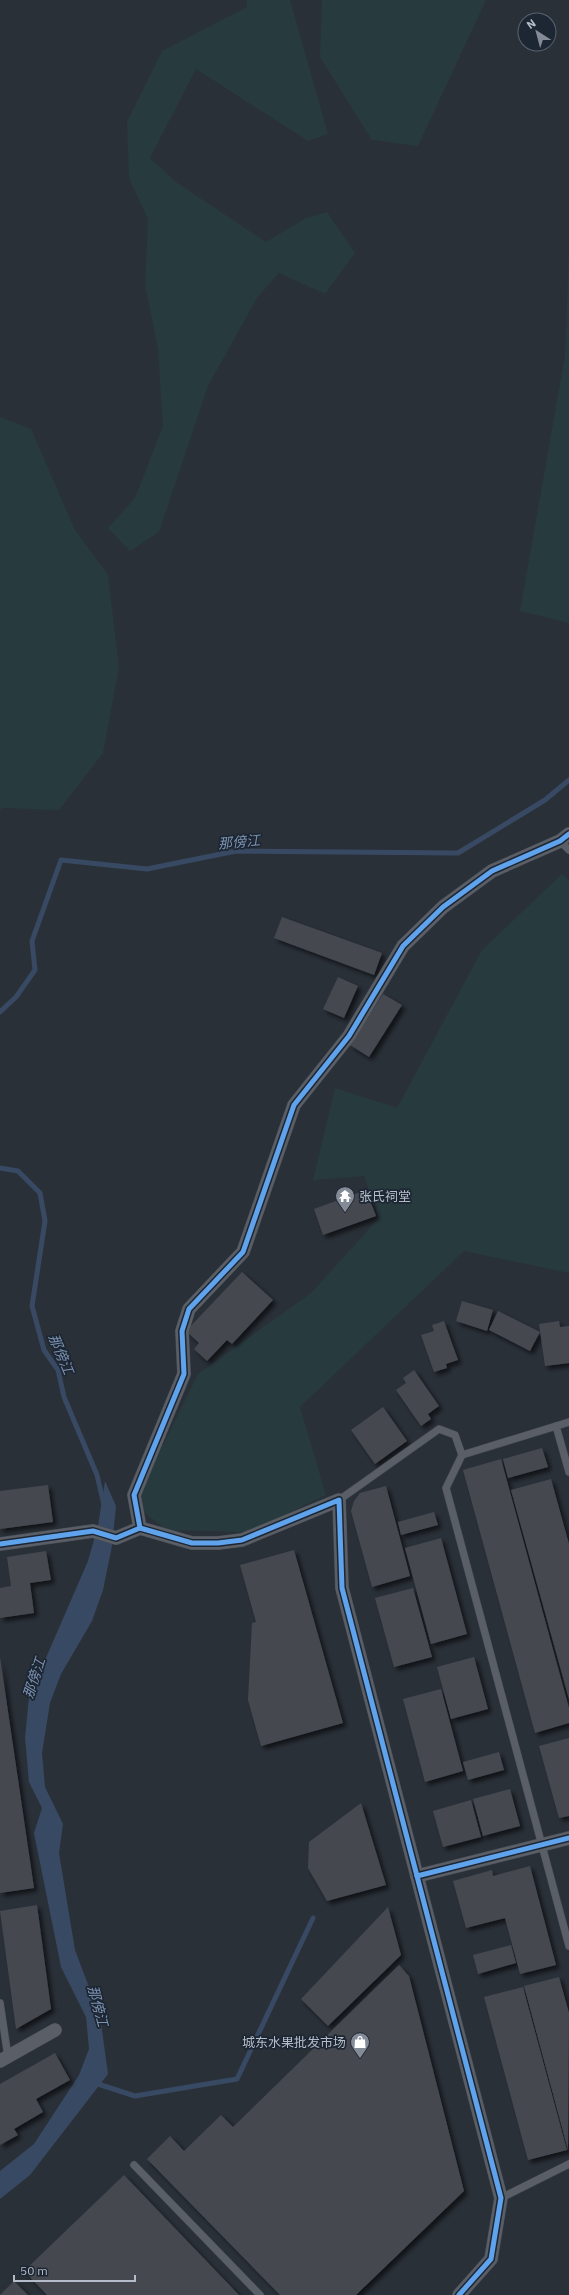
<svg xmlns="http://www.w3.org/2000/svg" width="569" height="2295" viewBox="0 0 569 2295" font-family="'IBM Plex Sans','Noto Sans SC',sans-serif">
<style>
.green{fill:#273a3e}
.water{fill:#384963}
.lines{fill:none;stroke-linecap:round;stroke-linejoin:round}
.stream{stroke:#384963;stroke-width:5}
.building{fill:#444950;filter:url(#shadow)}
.service-casing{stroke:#484c53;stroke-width:8}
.minor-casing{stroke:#484c53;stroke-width:14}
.service{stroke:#5a5e66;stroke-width:7}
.minor{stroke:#5a5e66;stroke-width:13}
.cycleway-casing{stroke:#1d2633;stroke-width:8}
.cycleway{stroke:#60a3ed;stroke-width:5}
.labels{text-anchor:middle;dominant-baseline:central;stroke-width:3.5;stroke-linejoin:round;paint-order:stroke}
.poi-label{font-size:13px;fill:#b4bcc9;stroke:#1d2633;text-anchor:start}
.water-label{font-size:14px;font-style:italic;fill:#7c92b1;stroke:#1d2633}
</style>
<defs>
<filter id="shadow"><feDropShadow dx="3.5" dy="3.5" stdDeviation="2" flood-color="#0009"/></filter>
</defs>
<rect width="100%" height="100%" fill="#2a3038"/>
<g class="green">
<path d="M247,0H290L328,134L308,141L196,69L150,158L176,182L266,242L306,218L327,212L355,253L325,294L279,273L257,298L208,386L159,532L130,551L108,528L135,498L163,426L158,349L145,285L148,219L129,178L127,122L162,51L247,7Z"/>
<path d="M322,0H486L418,146L372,140L320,57Z"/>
<path d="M569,249V623L520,611L565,355Z"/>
<path d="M0,417L31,429L75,530L108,575L119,667L103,753L59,810L3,808L0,810Z"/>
<path d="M562,874L569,880V1273L464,1251L300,1407L326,1495L249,1532L166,1530L134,1504L198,1374L311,1293L379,1218L364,1176L313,1180L335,1088L397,1108L482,950Z"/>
</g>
<path class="water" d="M105,1481L116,1506L112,1546L103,1590L92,1621L61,1674L50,1703L42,1753L45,1787L63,1824L59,1853L75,1950L100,2016L108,2074L30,2175L0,2199V2171L34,2144L79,2075L89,2049L86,2017L61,1967L34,1833L42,1808L29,1782L25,1738L29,1697L88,1561L98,1526Z"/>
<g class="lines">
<g class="stream">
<path d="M0,1012L16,997L35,970L32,941L61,860L147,869L236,851L458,853L545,800L569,780"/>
<path d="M0,1168L18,1171L40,1193L45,1221L32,1306L44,1350L58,1370L64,1397L97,1475L104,1505"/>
<path d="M95,2083L135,2096L237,2079L313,1918"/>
</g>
</g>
<g class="building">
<path d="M282,917L382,953L374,975L274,938Z"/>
<path d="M338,977L358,986L344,1018L323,1009Z"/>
<path d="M383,994L402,1005L369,1057L350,1045Z"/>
<path d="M366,1190L376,1216L323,1235L314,1209Z"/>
<path d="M242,1272L273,1300L232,1344L227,1340L207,1361L194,1349L199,1343L186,1331Z"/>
<path d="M462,1301L493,1310L487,1331L456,1321Z"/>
<path d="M498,1311L540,1332L530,1351L489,1330Z"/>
<path d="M444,1321L458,1360L446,1364L447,1368L434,1372L421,1335L434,1331L432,1325Z"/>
<path d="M559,1321L560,1327L569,1326V1363L545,1366L539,1324Z"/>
<path d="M414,1370L439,1406L428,1414L431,1419L421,1426L396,1390L406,1383L403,1378Z"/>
<path d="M383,1407L407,1441L375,1464L351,1430Z"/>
<path d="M542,1448L548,1467L508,1478L503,1459Z"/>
<path d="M501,1459L569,1708V1723L535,1733L463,1470Z"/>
<path d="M551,1479L569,1544V1699L511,1490Z"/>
<path d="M48,1485L53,1522L0,1529V1491Z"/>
<path d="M386,1486L410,1576L372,1587L351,1511L354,1501L360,1493Z"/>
<path d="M434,1512L438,1525L401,1535L398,1522Z"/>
<path d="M441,1538L467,1634L431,1644L405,1548Z"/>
<path d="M294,1550L343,1723L261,1746L248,1700L252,1623L256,1622L240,1565Z"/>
<path d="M46,1551L51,1580L30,1583L34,1613L0,1618V1588L11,1586L7,1557Z"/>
<path d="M413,1588L432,1657L394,1667L375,1598Z"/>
<path d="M0,1657L34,1888L0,1893Z"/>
<path d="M474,1657L488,1709L451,1719L437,1667Z"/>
<path d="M441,1689L463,1771L425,1782L403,1699Z"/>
<path d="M569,1738V1816L559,1818L539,1746Z"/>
<path d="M499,1752L504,1770L468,1780L463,1762Z"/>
<path d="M510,1789L520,1826L483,1836L473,1799Z"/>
<path d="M471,1800L481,1837L443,1847L433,1811Z"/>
<path d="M361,1803L386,1885L327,1901L308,1868L309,1842Z"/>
<path d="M530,1866L556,1965L520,1974L505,1918L466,1928L453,1881L492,1870L493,1876Z"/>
<path d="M37,1905L51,2009L16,2029L0,1911Z"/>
<path d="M388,1907L401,1955L328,2026L301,1999Z"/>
<path d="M511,1945L516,1963L478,1974L473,1955Z"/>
<path d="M399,1965L409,1976L464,2191L356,2295H280L147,2159L170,2136L184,2151L221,2115L233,2127Z"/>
<path d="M559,1977L569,2013L568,2150L524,1986Z"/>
<path d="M523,1987L567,2150L528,2160L484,1997Z"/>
<path d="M55,2053L70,2080L36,2099L43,2112L14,2129L18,2135L0,2145V2084Z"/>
<path d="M124,2175L239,2295H47L24,2271Z"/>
<path d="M14,2281L28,2295H0Z"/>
</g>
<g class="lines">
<g class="service-casing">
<g id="service">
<path d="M560,841L569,850"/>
<path d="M556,1426L569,1472"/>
<path d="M462,1455L569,1422"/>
<path d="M339,1500L439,1429L455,1435L462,1455L446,1488L569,1946"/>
<path d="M0,2003L8,2057"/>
<path d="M134,2165L260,2295"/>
<path d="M501,2198L569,2164"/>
</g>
</g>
<g class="minor-casing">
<g id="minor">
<path d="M140,1528L134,1495L184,1374L182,1331L189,1309L243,1252L294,1105L349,1036L403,946L443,907L492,871L560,841L569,834"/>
<path d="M0,1544L93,1531L116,1538L140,1528L192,1543H218L242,1540L339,1500L342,1588L417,1876"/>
<path d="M0,2061L55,2030"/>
<path d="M459,2295L491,2259L501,2198L417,1876L569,1838"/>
</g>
</g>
<use href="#service" class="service"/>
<use href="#minor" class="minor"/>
<g class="cycleway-casing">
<g id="cycleway">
<path d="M140,1528L134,1495L184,1374L182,1331L189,1309L243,1252L294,1105L349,1036L403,946L443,907L492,871L560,841L569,834"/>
<path d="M0,1544L93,1531L116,1538L140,1528L192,1543H218L242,1540L339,1500L342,1588L417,1876"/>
<path d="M459,2295L491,2259L501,2198L417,1876L569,1838"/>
</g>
</g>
<use href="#cycleway" class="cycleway"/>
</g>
<defs>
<g id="temple-pin" transform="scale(1)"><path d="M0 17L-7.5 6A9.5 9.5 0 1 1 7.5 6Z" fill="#848b96" stroke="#1d2633"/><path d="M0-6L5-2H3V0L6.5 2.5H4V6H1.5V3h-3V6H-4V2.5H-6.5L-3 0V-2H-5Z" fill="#fff"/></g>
<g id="shop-pin" transform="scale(1)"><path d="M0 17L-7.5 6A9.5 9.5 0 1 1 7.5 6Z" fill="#848b96" stroke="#1d2633"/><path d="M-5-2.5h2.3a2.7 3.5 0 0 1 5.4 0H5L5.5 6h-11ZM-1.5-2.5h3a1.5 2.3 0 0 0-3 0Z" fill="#fff"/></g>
</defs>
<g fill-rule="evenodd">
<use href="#temple-pin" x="345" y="1196"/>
<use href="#shop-pin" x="360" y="2042"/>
</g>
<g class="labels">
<g class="poi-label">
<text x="359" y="1196">张氏祠堂</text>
<text x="346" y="2042" text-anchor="end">城东水果批发市场</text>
</g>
<g class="water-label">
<text transform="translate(239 842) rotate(-5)">那傍江</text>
<text transform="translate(61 1354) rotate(67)">那傍江</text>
<text transform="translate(34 1678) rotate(-72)">那傍江</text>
<text transform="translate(98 2006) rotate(75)">那傍江</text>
</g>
</g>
<g transform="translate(537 32) rotate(324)"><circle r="19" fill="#1d2633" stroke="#59626f"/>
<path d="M0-3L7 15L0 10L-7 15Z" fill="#848b96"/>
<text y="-6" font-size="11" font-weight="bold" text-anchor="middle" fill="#b4bcc9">N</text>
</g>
<path d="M14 2275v6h121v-6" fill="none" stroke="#b4bcc9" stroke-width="2"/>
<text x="20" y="2275" font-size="12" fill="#b4bcc9" stroke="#1d2633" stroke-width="3" paint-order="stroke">50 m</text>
</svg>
